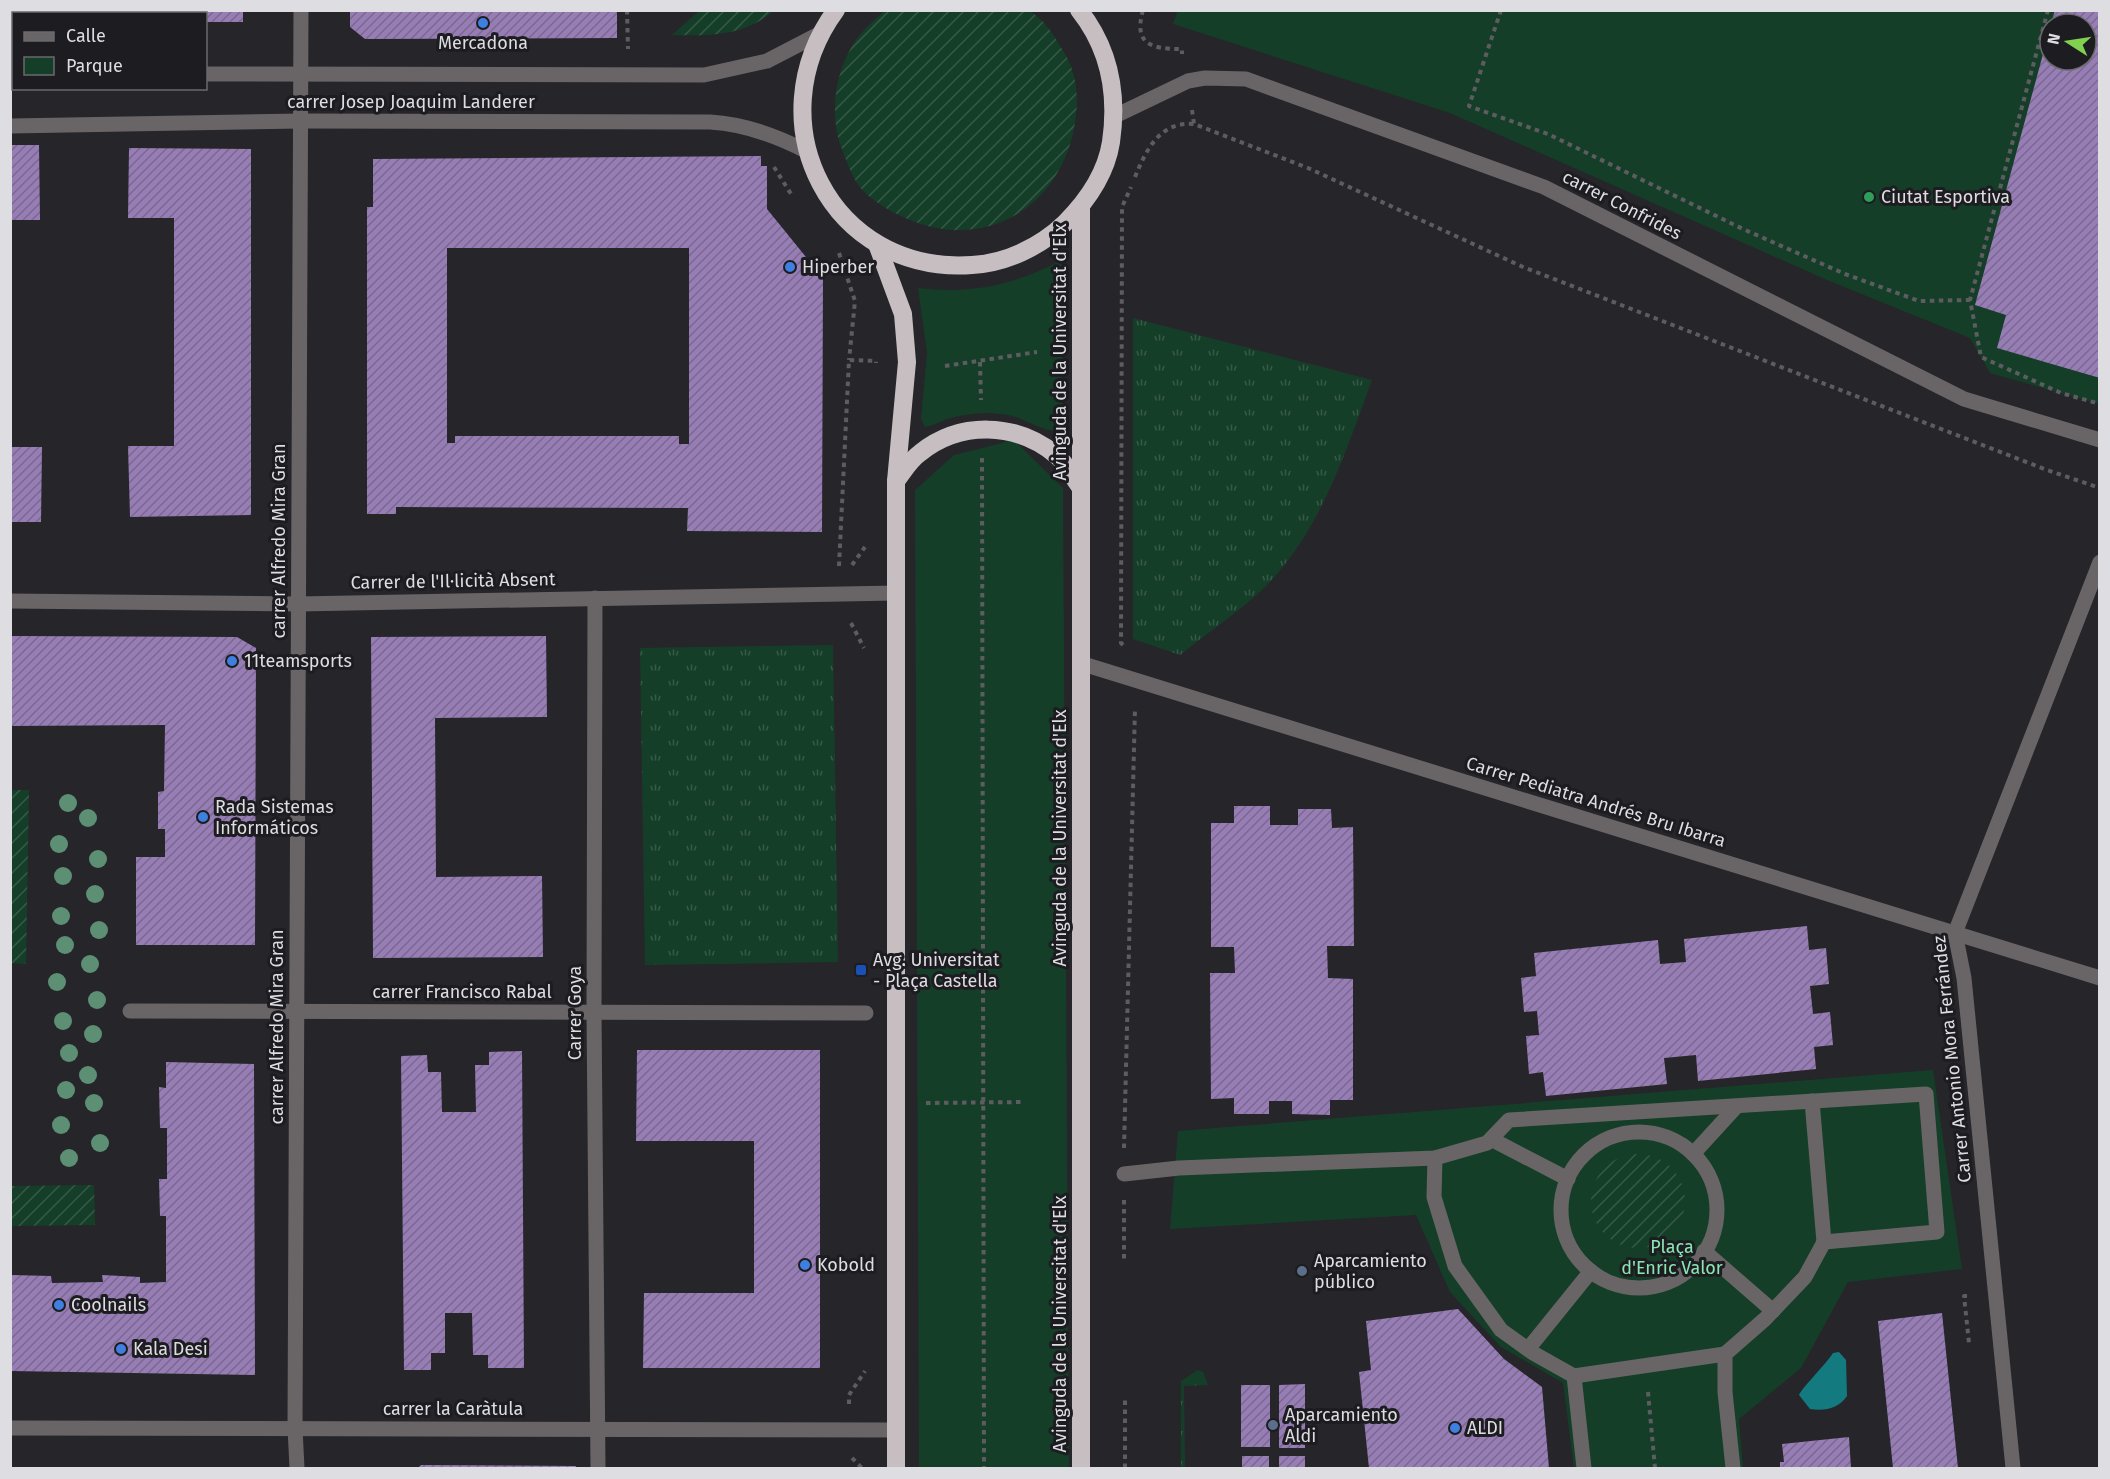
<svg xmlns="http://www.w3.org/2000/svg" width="2110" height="1479" viewBox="0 0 2110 1479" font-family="'Fira Sans',sans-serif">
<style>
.grass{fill:url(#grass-tufts)}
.park{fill:#153e29;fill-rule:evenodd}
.garden{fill:url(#garden-furrows)}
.water{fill:#137b80}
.building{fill:url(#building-hatch);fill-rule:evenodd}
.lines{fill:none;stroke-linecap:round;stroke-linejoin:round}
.path{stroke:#5d5d61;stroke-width:4;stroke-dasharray:4.5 4.5;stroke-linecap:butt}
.minor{stroke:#696567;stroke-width:15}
.highway{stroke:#c6bec1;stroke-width:18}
.tree{fill:#5d8f74}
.shop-dot{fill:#3f7fe0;stroke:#1c1c21;stroke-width:2}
.leisure-dot{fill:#2e9e5b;stroke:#1c1c21;stroke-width:2}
.transit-dot{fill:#1a4fb4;stroke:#1c1c21;stroke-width:2}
.service-dot{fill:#5c6f8a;stroke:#1c1c21;stroke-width:2}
.labels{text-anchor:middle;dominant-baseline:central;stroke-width:6;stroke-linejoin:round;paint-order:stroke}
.poi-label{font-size:18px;fill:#dedee2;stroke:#1c1c21;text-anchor:start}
.street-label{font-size:18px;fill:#dedee2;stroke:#1c1c21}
.park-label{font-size:18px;fill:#8ae6b1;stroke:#1c1c21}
</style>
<defs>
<pattern id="grass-tufts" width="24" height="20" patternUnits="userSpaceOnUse" patternTransform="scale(1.5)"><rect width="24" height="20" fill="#153e29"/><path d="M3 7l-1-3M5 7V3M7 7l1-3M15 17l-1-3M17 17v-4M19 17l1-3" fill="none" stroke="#375948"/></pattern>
<pattern id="garden-furrows" width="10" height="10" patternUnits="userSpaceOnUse" patternTransform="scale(1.5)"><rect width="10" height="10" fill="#153e29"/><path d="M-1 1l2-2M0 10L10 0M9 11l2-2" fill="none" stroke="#375948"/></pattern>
<pattern id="building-hatch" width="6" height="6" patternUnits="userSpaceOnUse" patternTransform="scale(1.5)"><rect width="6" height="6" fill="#977db5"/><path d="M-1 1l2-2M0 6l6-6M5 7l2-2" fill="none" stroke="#7a698d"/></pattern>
</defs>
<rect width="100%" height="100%" fill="#26252a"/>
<g class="grass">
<path d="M1133,318L1372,380C1345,453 1322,528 1266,586C1242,610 1207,633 1180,655L1133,639Z"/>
<path d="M833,645L838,962L645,965L640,648Z"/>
<path d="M1198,1370L1203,1372L1208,1385L1184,1386L1185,1468H1181V1381Z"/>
</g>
<g class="park">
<path d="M1178,10L2099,11V404L1990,373L1970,338L1827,280L1450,113L1173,24ZM2050,24H2086V60H2050Z"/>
<path d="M1061,260L1063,423L1057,431C1040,431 1025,418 1008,415C988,412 967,413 947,419C939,422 933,426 925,427L921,419L927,353L918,288C970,294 1014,286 1061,260Z"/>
<path d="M1014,440L1063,488L1069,1468H919L915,490L954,455Z"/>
<path d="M1933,1070L1962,1269L1848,1282L1801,1368L1739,1419L1743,1468H1574L1563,1383L1501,1347L1450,1292L1416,1215L1170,1229L1178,1131Z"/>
</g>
<g class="garden">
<path d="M700,10H774V11C743,36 711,36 672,35Z"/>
<path d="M884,11C918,10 951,10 984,10C997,10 1013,8 1025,10C1042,14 1054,36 1062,49C1077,71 1079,97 1075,123C1061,210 980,256 899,215C886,209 868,198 859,186C851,175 845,157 840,144C829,110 836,65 859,36C866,27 876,19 884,11Z"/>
<path d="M11,790H29L26,964L11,963Z"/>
<circle cx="1638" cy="1201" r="47"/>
<path d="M94,1185L95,1225L11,1226V1186Z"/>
</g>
<path class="water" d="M1839,1352L1846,1360L1847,1396C1838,1409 1825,1411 1810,1409L1799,1395C1801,1389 1827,1363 1833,1353Z"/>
<g class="building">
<path d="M84,10H243V22H206V14H84Z"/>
<path d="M350,10H617V38L365,39L350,27Z"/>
<path d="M2055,10H2100V378L1997,348L2006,315L1975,305L2049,32L2050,60H2086V24H2051Z"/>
<path d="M10,145H39L40,220H10Z"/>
<path d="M129,148L251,149V515L130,517L128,446H174V218H128Z"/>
<path d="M761,156V166H767V209L823,278L822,532L687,531L688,508L396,507V514H367V207H373V159ZM447,248H689V444H679V436H455V443H447Z"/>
<path d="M10,447H42L41,522H10Z"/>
<path d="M10,636L237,637L256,648L255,945H136V857H165V829H158V792L164,791L165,725L10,726Z"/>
<path d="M546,636L547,717L435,718L436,877L542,876L543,957L373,958L371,637Z"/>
<path d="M1234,806H1270V825H1298V809H1331L1332,828L1353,827L1354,946H1327L1328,978L1353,979V1100H1330V1115L1292,1114V1101H1269V1114H1234V1098L1211,1099L1210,973H1235L1234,947H1211V823H1234Z"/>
<path d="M1807,926L1809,950L1826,948L1829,984L1810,986L1813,1014L1830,1012L1833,1045L1814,1047L1816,1069L1698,1081L1696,1055L1664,1058L1667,1084L1546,1096L1543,1072L1529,1074L1526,1036L1539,1035L1537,1011L1524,1012L1521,978L1536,976L1534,953L1658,940L1660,964L1686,962L1684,939Z"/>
<path d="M637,1050H820V1368H643L644,1293H754V1141H636Z"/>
<path d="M522,1051L524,1368H488V1355H473L472,1313H445V1353H431V1370H404L401,1056L427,1055L428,1072H441L442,1112H476L475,1065H489V1052Z"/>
<path d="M166,1062L254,1064L255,1375L10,1371L12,1275L51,1276L52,1283L103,1282L102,1275L140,1277V1283L166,1282V1216H160L159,1179H167V1128H160L159,1087L166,1088Z"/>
<path d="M1458,1309L1504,1359L1542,1387L1549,1468H1369L1359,1372L1371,1370L1366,1321Z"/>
<path d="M1942,1313L1958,1468H1893L1878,1321Z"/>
<path d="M1305,1384V1448H1279V1385Z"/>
<rect x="1241" y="1385" width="29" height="62"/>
<path d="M1849,1437L1851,1468H1780V1462H1784L1782,1444Z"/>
<rect x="1242" y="1456" width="27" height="12"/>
<rect x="1279" y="1456" width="26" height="12"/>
<path d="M421,1465L576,1466V1468H418Z"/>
</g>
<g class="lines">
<g class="path">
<path d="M53,10V14"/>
<path d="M627,10L628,49"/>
<path d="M1143,10C1133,45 1152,49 1182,49V54"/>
<path d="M1501,10L1469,106L1548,134L1743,229L1845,274L1919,301L1970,300"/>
<path d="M2048,10L1970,300L1981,357L2061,393L2100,404"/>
<path d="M1192,110L1194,124"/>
<path d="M774,167L791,194"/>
<path d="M1135,177C1146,150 1160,121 1194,124L1308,168L1523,267L2047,470L2100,488"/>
<path d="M839,253L855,301L849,360"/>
<path d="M980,362L981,400"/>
<path d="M945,366L1037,352"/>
<path d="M982,458L984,1468"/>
<path d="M852,565L865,547"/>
<path d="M839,566L849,360L876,361V363"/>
<path d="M851,623L864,648"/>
<path d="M1123,645L1121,643L1122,207L1131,187"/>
<path d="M926,1103L1025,1102"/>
<path d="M1124,1148L1135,708"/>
<path d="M1124,1200V1262"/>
<path d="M1967,1296H1964L1969,1343"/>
<path d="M1648,1392L1655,1468"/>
<path d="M849,1404V1395L865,1371"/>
<path d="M852,1458L862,1468"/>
<path d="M1125,1468V1396"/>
</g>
<g class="minor">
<path d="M16,10V14"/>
<path d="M10,74H14"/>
<path d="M206,74L704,75L767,61L821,33"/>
<path d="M1115,116L1188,81L1205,78L1246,79L1544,187L1964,399L2100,440"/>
<path d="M10,126L301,121L710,122C745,124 775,135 806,151"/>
<path d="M595,598L594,1012L598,1468"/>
<path d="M10,601L298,604L896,593"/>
<path d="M1080,663L2100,978"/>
<path d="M130,1011L866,1013"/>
<path d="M1812,1101L1824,1242"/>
<circle cx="1639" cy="1210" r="78"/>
<path d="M1491,1139L1568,1179"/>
<path d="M1693,1154L1736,1107"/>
<path d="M1435,1158L1434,1197L1455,1266L1501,1330L1533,1353L1574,1376L1584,1468"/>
<path d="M1124,1174L1179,1168L1435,1158L1487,1143L1509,1120L1926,1094L1937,1232L1824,1242L1805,1277L1765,1319L1725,1354V1392L1733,1468"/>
<path d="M1704,1251L1773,1311"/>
<path d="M1528,1349L1591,1271"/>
<path d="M1574,1376L1725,1354"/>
<path d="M10,1428L895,1430"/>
<path d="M297,1468L295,1428L301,10"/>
<path d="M2013,1468L1964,978L1955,933L2100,562"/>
</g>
<g class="highway">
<path d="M836,10C754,122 831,275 972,265C1006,263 1040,247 1065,223C1087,201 1106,174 1111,142C1118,94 1110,49 1079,10"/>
<path d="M1081,207V1468"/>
<path d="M877,244L903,314L907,362L896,481V1468"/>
<path d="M896,481C903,472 910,460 920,453C960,421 1016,422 1056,455C1066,463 1073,478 1081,488"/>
</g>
</g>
<g class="tree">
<circle cx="68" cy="803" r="9"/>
<circle cx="88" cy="818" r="9"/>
<circle cx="59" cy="844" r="9"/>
<circle cx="98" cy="859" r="9"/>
<circle cx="63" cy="876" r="9"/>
<circle cx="95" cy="894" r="9"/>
<circle cx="61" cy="916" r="9"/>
<circle cx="99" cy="930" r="9"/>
<circle cx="65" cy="945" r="9"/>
<circle cx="90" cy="964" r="9"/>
<circle cx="57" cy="982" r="9"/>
<circle cx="97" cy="1000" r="9"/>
<circle cx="63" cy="1021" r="9"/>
<circle cx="93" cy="1034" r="9"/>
<circle cx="69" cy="1053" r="9"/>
<circle cx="88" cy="1075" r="9"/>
<circle cx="66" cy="1090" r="9"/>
<circle cx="94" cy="1103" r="9"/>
<circle cx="61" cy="1125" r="9"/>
<circle cx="100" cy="1143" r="9"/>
<circle cx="69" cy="1158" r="9"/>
</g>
<g class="shop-dot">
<circle cx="483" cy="23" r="6"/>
<circle cx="790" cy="267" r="6"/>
<circle cx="232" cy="661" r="6"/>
<circle cx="203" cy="817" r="6"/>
<circle cx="805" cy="1265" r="6"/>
<circle cx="59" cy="1305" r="6"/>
<circle cx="121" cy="1349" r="6"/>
<circle cx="1455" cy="1428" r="6"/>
</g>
<circle class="leisure-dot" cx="1869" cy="197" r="6"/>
<rect class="transit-dot" x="855" y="964" width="12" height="12" rx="3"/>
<g class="service-dot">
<circle cx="1302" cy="1271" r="6"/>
<circle cx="1273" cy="1425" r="6"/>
</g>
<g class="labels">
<g class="poi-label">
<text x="483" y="43" text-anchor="middle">Mercadona</text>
<text x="1881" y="197">Ciutat Esportiva</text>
<text x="802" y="267">Hiperber</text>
<text x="244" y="661">11teamsports</text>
<text x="215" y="807">Rada Sistemas<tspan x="215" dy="21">Informáticos</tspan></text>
<text x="873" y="960">Avg. Universitat<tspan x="873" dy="21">- Plaça Castella</tspan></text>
<text x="1314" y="1261">Aparcamiento<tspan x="1314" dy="21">público</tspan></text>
<text x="817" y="1265">Kobold</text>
<text x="71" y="1305">Coolnails</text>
<text x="133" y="1349">Kala Desi</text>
<text x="1285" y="1415">Aparcamiento<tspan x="1285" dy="21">Aldi</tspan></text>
<text x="1467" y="1428">ALDI</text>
</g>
<g class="street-label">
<text x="411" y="102">carrer Josep Joaquim Landerer</text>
<text transform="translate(1622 205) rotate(27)">carrer Confrides</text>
<text transform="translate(1060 352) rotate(-90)">Avinguda de la Universitat d'Elx</text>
<text transform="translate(279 541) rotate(-90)">carrer Alfredo Mira Gran</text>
<text transform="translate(453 581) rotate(-1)">Carrer de l'Il·licità Absent</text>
<text transform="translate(1596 802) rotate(17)">Carrer Pediatra Andrés Bru Ibarra</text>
<text transform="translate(1060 838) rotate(-90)">Avinguda de la Universitat d'Elx</text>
<text x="462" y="992">carrer Francisco Rabal</text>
<text transform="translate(575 1013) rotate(-90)">Carrer Goya</text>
<text transform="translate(277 1027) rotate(-90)">carrer Alfredo Mira Gran</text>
<text transform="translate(1952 1059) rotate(-96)">Carrer Antonio Mora Ferrández</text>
<text transform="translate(1060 1324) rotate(-90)">Avinguda de la Universitat d'Elx</text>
<text x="453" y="1409">carrer la Caràtula</text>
</g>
<g class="park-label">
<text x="1672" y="1247">Plaça<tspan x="1672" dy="21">d'Enric Valor</tspan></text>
</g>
</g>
<rect width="2110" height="1479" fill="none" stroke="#dedee2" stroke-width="24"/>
<rect x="12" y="12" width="195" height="78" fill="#1c1c21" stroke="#6a6a6e" stroke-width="1.5"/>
<rect x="24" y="32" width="30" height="9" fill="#696567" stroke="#6a6a6e" stroke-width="1.5"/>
<text x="66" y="42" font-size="18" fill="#dedee2">Calle</text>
<rect x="24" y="57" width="30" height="18" fill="#153e29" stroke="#6a6a6e" stroke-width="1.5"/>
<text x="66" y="72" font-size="18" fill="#dedee2">Parque</text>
<g transform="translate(2068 42) rotate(282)"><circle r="28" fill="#1c1c21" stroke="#6a6a6e" stroke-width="1.5"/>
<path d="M0-4.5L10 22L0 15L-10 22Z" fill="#82d04f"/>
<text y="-9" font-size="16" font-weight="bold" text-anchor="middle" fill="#dedee2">N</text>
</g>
</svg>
